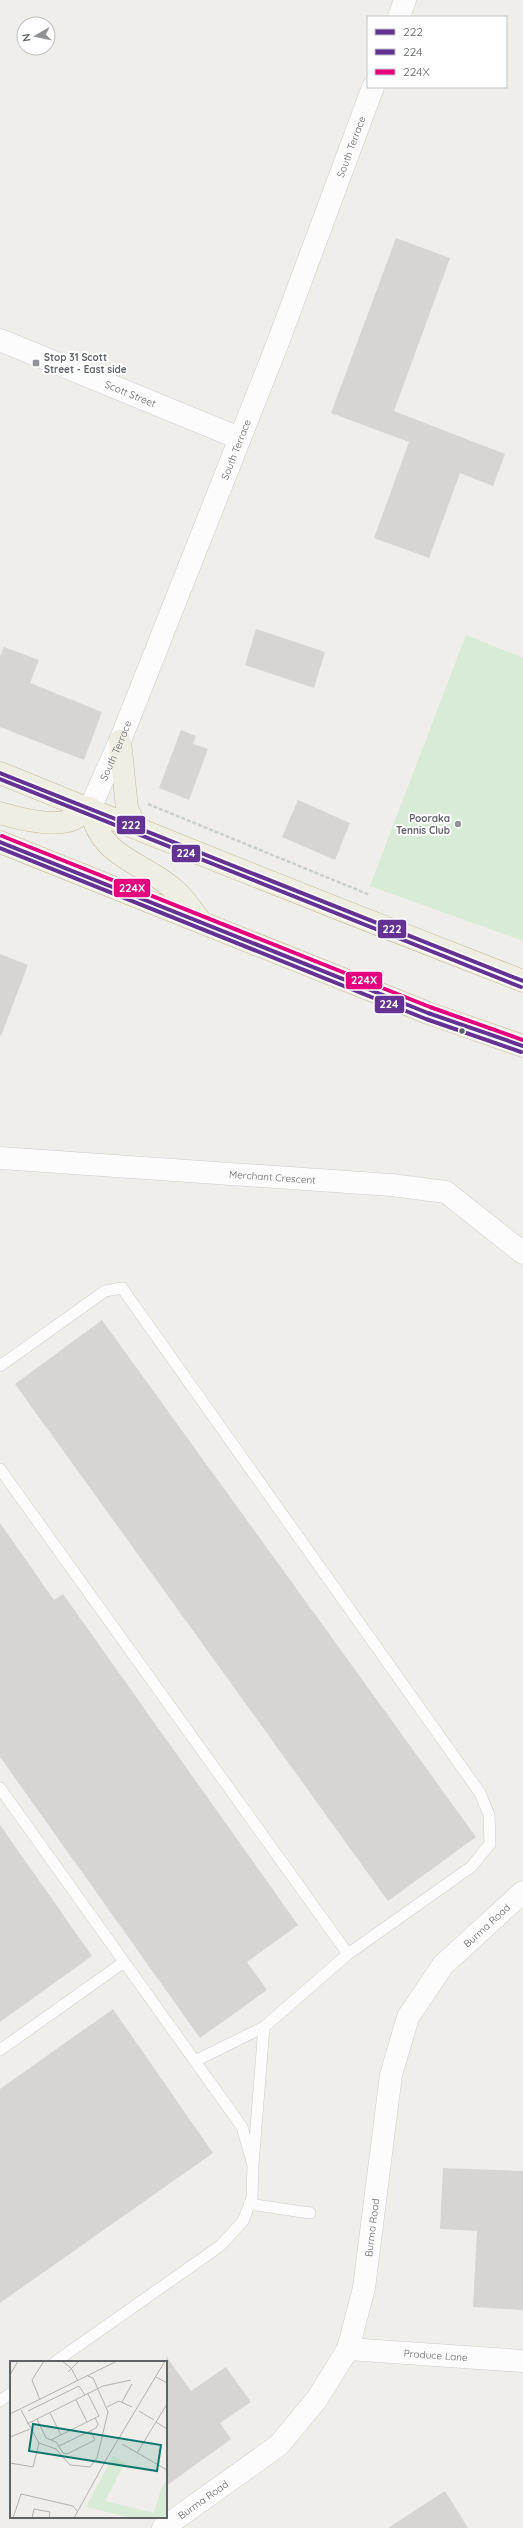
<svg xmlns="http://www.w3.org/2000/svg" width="523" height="2528" viewBox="0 0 523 2528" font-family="Quicksand,sans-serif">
<rect width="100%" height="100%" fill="#efeeea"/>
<path fill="#d8ebd6" d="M466,635L523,658V941L370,886Z"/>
<path fill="#d6d5d3" d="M396,238L450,258L394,411L505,454L493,486L460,473L429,558L374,538L409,442L331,413Z
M256,629L325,652L314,688L245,665Z
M4,647L39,660L30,683L102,712L84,760L0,727V656Z
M181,730L196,736L193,744L208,749L189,800L159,788Z
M298,800L350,823L335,860L282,837Z
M0,954L28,965L1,1036L0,1035Z
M102,1320L476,1837L388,1901L15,1384Z
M0,1523L54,1600L63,1594L298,1925L247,1962L267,1990L200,2038L0,1757Z
M0,1825L92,1956L0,2022Z
M113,2009L213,2153L0,2303V2089Z
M443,2168L523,2171V2310L473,2307L477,2231L440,2229Z
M166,2356L191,2391L226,2367L251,2402L220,2423L231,2439L166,2486Z
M445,2491L468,2528H388Z"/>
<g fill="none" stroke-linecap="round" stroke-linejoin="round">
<defs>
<path id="lane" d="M0,1366L105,1291L122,1288L480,1793L489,1815L490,1844L471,1867L348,1954L264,2027L253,2165
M0,1469L348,1954
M0,1788L242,2127L253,2165L252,2198L243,2221L220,2246L55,2362
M0,2050L124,1962
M195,2061L264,2027
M249,2204L310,2213
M0,2401L11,2393"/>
<g id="street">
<path id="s1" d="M0,340L239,438"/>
<path id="s2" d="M0,1158L391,1185L446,1192L523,1253"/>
<path id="s3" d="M348,2349L523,2361"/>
<path id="s4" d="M163,2528L279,2445L317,2399L348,2349L364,2288L391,2075L408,2017L443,1965L523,1892"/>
</g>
<g id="secondary">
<path d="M399,17L405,0"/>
<path id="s5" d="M90,808L120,741L277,345L373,87"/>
</g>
<path id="highway" d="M120,741L127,808L136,828
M0,773C174,844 348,913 523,981
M90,808C101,860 143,861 176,891C186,900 193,912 202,923
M0,813C20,819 54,828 74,819C80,816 85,811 90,808
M0,842L428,1013L523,1046"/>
</defs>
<use href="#lane" stroke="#cbcccc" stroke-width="12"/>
<use href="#street" stroke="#cbcccc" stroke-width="23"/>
<use href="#secondary" stroke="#cacacb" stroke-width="23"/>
<use href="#highway" stroke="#c8b996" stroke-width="23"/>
<path stroke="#cacfcc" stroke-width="2.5" stroke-dasharray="4 2" stroke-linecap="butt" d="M148,804L370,895"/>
<use href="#lane" stroke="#fdfcfc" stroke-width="11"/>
<use href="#street" stroke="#fdfcfc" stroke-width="22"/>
<use href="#secondary" stroke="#fdfcfc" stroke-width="22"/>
<use href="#highway" stroke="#f0ede3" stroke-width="22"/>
<defs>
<path id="bus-1" d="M0,773L523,981
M0,842L428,1013L523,1046"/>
<path id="bus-2" d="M0,779L521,987
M0,848L426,1019L521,1052"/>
<path id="bus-3" d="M2,836L430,1007L523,1040"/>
</defs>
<use href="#bus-1" stroke="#fff" stroke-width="7"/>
<use href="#bus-2" stroke="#fff" stroke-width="7"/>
<use href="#bus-3" stroke="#fff" stroke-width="7"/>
<use href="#bus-1" stroke="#633293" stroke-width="4"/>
<use href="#bus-2" stroke="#633293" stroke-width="4"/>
<use href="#bus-3" stroke="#e5007d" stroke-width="4"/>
</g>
<g fill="#919496" stroke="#fff" stroke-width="1.5">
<rect x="32" y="359" width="8" height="8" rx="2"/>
<circle cx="458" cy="824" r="4"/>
</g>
<circle fill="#5f6368" stroke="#fff" stroke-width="1.5" cx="462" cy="1031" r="3.5"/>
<g text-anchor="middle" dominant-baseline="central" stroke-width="4" stroke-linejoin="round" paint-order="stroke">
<g font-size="10" fill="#5f6368" stroke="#fff">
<text stroke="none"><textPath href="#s5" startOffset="711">South Terrace</textPath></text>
<text stroke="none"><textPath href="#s1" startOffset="141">Scott Street</textPath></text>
<text stroke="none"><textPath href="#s5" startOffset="387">South Terrace</textPath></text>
<text stroke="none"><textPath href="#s5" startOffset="63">South Terrace</textPath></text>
<text stroke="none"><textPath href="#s2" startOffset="273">Merchant Crescent</textPath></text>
<text stroke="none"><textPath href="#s4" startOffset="721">Burma Road</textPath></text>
<text stroke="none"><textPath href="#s4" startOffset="385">Burma Road</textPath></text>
<text stroke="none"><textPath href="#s3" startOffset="88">Produce Lane</textPath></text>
<text stroke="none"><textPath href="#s4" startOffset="49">Burma Road</textPath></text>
</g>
<g font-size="10" font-weight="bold" fill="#5f6368" stroke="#fff" text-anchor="start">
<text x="44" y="357">Stop 31 Scott<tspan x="44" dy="12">Street - East side</tspan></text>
<text x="450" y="818" text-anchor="end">Pooraka<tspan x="450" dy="12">Tennis Club</tspan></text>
</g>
</g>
<g transform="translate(10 2361)">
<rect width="157" height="157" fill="#efeeea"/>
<path d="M103,95L115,102L95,140L144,152L151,128L157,119V157H122L76,146Z" fill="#d8ebd6"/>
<path fill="none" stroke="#b1b2b2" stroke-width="1" d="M52,0L61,7L68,20M58,11L69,0M0,14L8,0M78,15L83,17L98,51L87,97L80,106M146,16L157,22M30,39L22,19L34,0M66,39L77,61M112,41L122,23M97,46L109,40L122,46M11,49L29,82L46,88L60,104L80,106M18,50L69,25L75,34M129,50L144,59M40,52L51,74M0,53L107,0M27,58L36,77L41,79L89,55L78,33M146,61L157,68M17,63L93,25L121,19M0,76L20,68M41,79L46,81L53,92L57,93L85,79L81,70M112,83L157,109M49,85L86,67L88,63L85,57M127,92L157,43M0,102L23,106L29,82M3,157L11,133L63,145L67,150M22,157L24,148L40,151L39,157M64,157L97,97L155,0"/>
<path fill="#0f766e" fill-opacity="0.15" stroke="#0f766e" stroke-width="2" d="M23,63L151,84L147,110L19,90Z"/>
<rect width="157" height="157" fill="none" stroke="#5f6368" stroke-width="2"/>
</g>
<g stroke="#fff" stroke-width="1.5">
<rect x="116" y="815" width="30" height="20" rx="4" fill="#633293"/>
<rect x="171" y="844" width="30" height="19" rx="4" fill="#633293"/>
<rect x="113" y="878" width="38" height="20" rx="4" fill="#e5007d"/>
<rect x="377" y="919" width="30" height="20" rx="4" fill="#633293"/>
<rect x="345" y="971" width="38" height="19" rx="4" fill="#e5007d"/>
<rect x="374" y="995" width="31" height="19" rx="4" fill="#633293"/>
</g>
<g font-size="11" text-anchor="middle" font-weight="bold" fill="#fff">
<text x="131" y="829">222</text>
<text x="186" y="857">224</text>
<text x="132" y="892">224X</text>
<text x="392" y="933">222</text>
<text x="364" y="984">224X</text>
<text x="389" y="1008">224</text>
</g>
<rect x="367" y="16" width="140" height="72" fill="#ffffff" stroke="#bfc1c3"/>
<rect x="375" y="29" width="20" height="6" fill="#633293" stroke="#bfc1c3"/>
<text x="403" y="36" font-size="12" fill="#5f6368">222</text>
<rect x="375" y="49" width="20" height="6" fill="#633293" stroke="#bfc1c3"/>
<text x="403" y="56" font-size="12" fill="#5f6368">224</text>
<rect x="375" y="69" width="20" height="6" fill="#e5007d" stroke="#bfc1c3"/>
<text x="403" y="76" font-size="12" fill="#5f6368">224X</text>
<g transform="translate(36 36) rotate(261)"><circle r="19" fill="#ffffff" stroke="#bfc1c3"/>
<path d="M0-3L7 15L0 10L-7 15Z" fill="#919496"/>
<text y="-6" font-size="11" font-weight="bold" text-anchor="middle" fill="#5f6368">N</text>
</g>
</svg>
